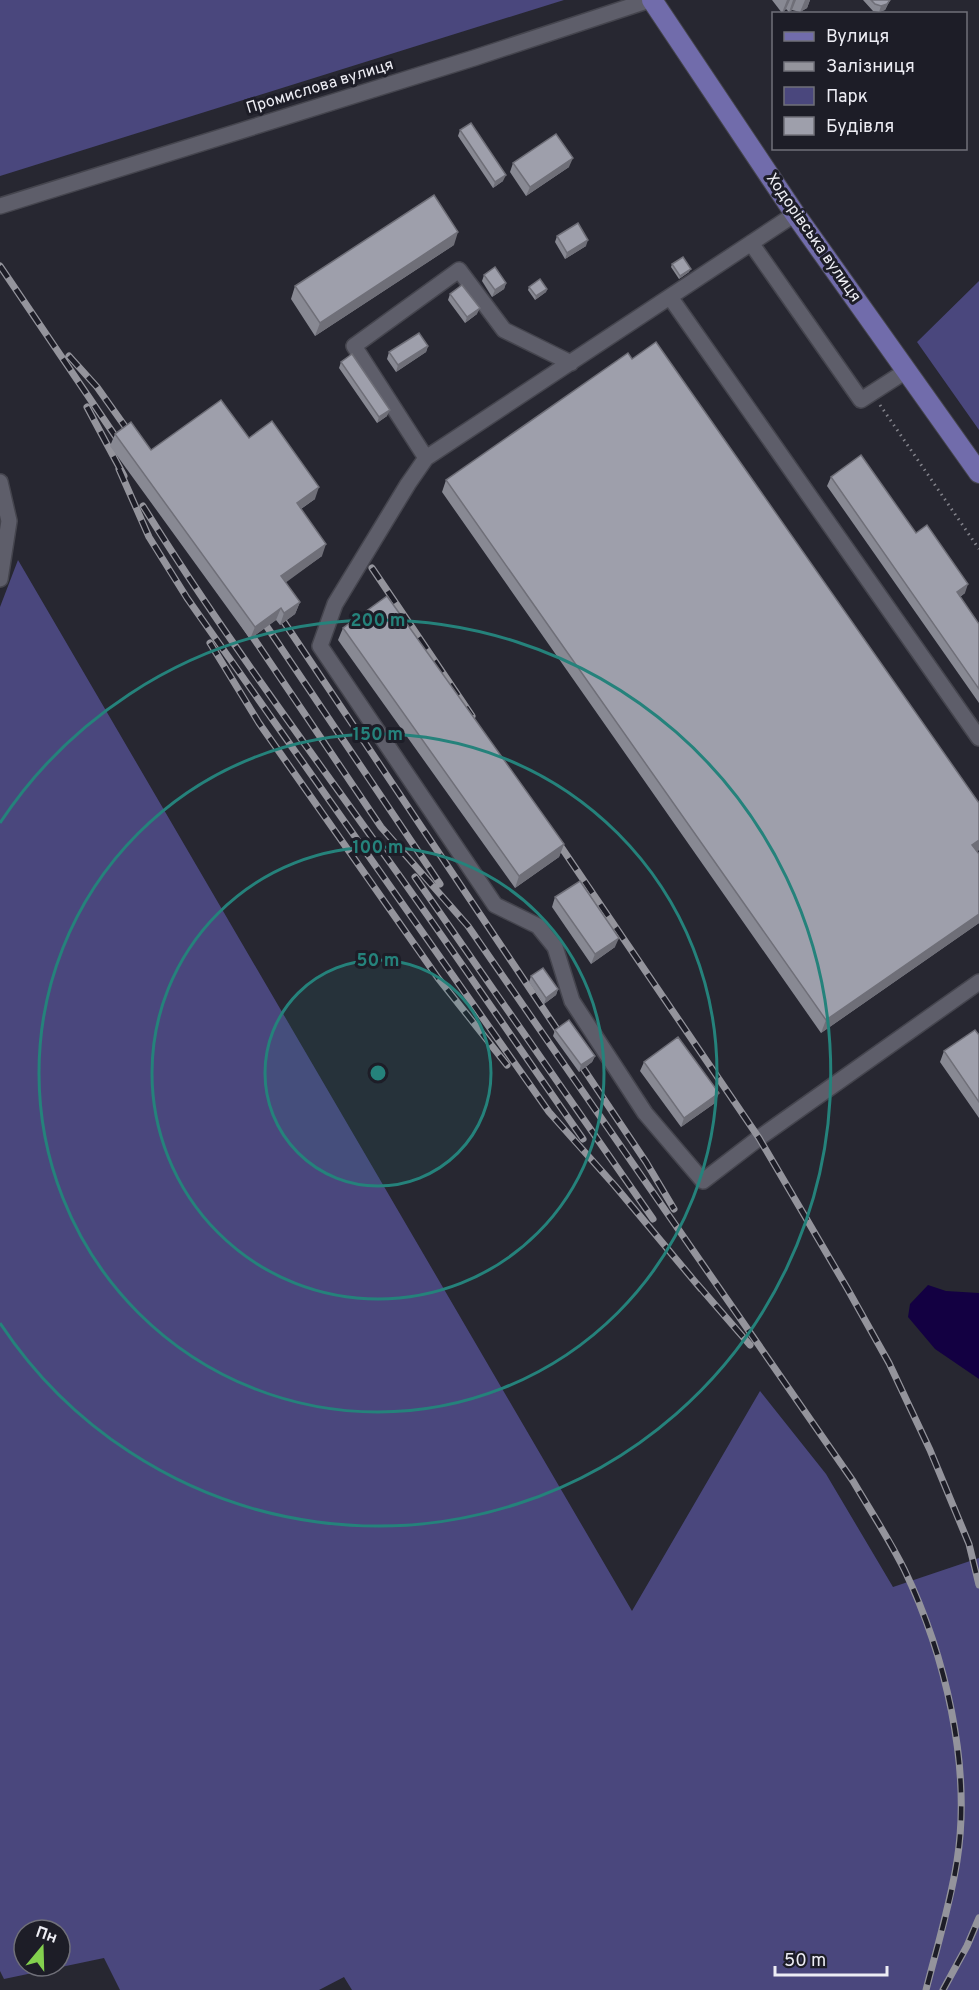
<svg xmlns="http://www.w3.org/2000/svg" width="979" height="1990" viewBox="0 0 979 1990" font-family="Overpass,sans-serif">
<rect width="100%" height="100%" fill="#272731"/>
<path fill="#4a477d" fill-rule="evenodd" d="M0,0H564L0,176Z
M979,281V430L917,342Z
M18,560L632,1611L760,1391L826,1474L893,1587L979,1558V1990H352L344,1977L319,1990H120L104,1958L4,1979L0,1971V607ZM24,1930H60V1966H24Z"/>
<path fill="#130042" d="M928,1285L946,1291L979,1293V1379L935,1349L908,1317L910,1304Z"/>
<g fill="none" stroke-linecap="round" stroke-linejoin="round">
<defs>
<path id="minor" d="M0,206L474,58L650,0
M795,214L426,458L408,484L335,604L320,646L495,905L538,926L555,947L572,1001L645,1113L703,1181L759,1138L979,982
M751,243L861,400L906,371
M670,297L979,738
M426,458L354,346L459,270L504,330L571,363
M0,482L9,521L0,579"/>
<path id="major" d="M652,0L795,214L979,473"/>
</defs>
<use href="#minor" stroke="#45454e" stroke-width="18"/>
<use href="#major" stroke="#45454e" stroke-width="22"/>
<path stroke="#83838b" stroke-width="3" stroke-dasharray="1.5 4.5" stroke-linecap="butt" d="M880,405L979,549"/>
<use href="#minor" stroke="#5e5e6a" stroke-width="15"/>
<use href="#major" stroke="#716cab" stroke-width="20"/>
<defs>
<path id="rail" d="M0,266L124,449
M69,356L97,387L134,439
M87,407L124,476
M119,469L149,537L187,598L549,1112L615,1186L701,1289
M143,506C218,627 303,741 386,857C453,950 517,1045 583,1139
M372,568L472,716
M257,612L440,884
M284,622L646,1162L674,1209
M244,624L381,827L468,926L853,1481C870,1510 889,1539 904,1569C945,1654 972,1766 957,1861C950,1905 937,1947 926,1990
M210,643L259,723L438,978L507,1065
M553,835L759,1138L847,1288L889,1363L930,1450L969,1544L979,1585
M415,877L653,1219
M697,1284L750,1345
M943,1990L967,1946L979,1918"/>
</defs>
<use href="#rail" stroke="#94949c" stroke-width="7"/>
<use href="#rail" stroke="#1d1d27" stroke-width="4.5" stroke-dasharray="14" stroke-linecap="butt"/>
</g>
<path fill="#888993" d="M772,0H810L807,8L800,12L792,10L789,12L786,9L782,13Z
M863,0H890L885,10L879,12L873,11Z
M460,130L503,181L493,188L458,136Z
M513,163L569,167L526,196L510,172Z
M557,236L586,246L565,259L555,242Z
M454,245L315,336L291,299L295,286Z
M672,264L689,272L679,279L671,267Z
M484,275L506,283L504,289L492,297L482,281Z
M529,287L547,289L546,292L535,300L528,290Z
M450,294L477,314L465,323L448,300Z
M428,346L426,352L396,372L387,359L389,352Z
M341,362L387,416L377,423L339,368Z
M115,434L151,450L249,438L315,499L301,509L322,556L285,582L300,602L295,614L280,625L276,620L250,639L110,446Z
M831,477L916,533L965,593L960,597L979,624V703L827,486Z
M446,480L979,803V850L977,851L979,854V923L821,1033L442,492Z
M343,628L564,844L559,857L515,888L338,640Z
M555,897L615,947L591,964L552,907Z
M531,976L558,989L556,995L544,1004L529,982Z
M555,1030L595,1056L592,1062L579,1072L553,1036Z
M979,1035V1118L940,1062L944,1051Z
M644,1062L715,1103L681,1127L640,1071Z"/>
<path fill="#6f6f78" d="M787,0H790L786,9L782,13Z
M793,0H796L792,10L789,12Z
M805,0H810L807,8L800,12Z
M890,0L885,10L879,12L881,6Z
M573,158L569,167L526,196L530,187Z
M506,175L503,181L493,188L495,182Z
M458,232L454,245L315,336L320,323Z
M588,240L586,246L565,259L567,253Z
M691,269L689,272L679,279L680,276Z
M506,283L504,289L492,297L495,290Z
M547,289L546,292L535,300L536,296Z
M480,308L477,314L465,323L467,317Z
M428,346L426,352L396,372L398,365Z
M390,410L387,416L377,423L379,417Z
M319,487L315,499L292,515L297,503Z
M326,544L322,556L277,589L281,576Z
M968,584L965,593L953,601L957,592Z
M300,602L295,614L280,625L284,613Z
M281,608L276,620L250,639L255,627Z
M979,840V850L968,857L972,845Z
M564,844L559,857L515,888L519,876Z
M979,914V923L821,1033L826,1020Z
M619,938L615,947L591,964L595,954Z
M558,989L556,995L544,1004L546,998Z
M595,1056L592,1062L579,1072L581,1065Z
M719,1093L715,1103L681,1127L684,1118Z"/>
<path fill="#9e9fab" stroke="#6f6f78" stroke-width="1.5" d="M871,0H890L887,4L881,6L875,4Z
M471,123L506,175L495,182L460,130Z
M556,134L573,158L530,187L513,163Z
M434,195L458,232L320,323L295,286Z
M578,223L588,240L567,253L557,236Z
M683,257L691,269L680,276L672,264Z
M495,267L506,283L495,290L484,275Z
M540,279L547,289L536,296L529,287Z
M462,285L480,308L467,317L450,294Z
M419,333L428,346L398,365L389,352Z
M656,342L979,803V840L972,845L979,854V914L826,1020L446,480L628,353L632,359Z
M352,354L390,410L379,417L341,362Z
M221,400L249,438L272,421L319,487L297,503L326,544L281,576L300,602L284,613L281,608L255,627L115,434L131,422L151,450Z
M861,455L916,533L927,525L968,584L957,592L979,624V689L831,477Z
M387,596L564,844L519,876L343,628Z
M580,881L619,938L595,954L555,897Z
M543,968L558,989L546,998L531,976Z
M569,1020L595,1056L581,1065L555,1030Z
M975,1030L979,1035V1102L944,1051Z
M678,1037L719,1093L684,1118L644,1062Z"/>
<circle cx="378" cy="1073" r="113" fill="#25827b" fill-opacity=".12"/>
<g fill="none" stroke="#25827b" stroke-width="3">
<circle cx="378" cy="1073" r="113"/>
<circle cx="378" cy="1073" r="226"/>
<circle cx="378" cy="1073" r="339"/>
<path d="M0 823A453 453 0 1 1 0 1323"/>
</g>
<g text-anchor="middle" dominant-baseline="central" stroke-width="6" stroke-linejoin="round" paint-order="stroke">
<g font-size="16" fill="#ededf4" stroke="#1d1d27">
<text transform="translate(320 87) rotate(-17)">Промислова вулиця</text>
<text transform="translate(813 238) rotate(55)">Ходорівська вулиця</text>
</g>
</g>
<circle cx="378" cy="1073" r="9" fill="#25827b" stroke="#1d1d27" stroke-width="3"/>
<g font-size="18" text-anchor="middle" font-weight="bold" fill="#25827b" stroke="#1d1d27" stroke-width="6" stroke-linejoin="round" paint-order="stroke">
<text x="378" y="626">200 m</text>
<text x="378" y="740">150 m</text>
<text x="378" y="853">100 m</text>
<text x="378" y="966">50 m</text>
</g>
<rect x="772" y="12" width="195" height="138" fill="#1d1d27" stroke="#707079" stroke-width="1.5"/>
<rect x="784" y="32" width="30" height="9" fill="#716cab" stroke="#707079" stroke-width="1.5"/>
<text x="826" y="42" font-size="18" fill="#ededf4">Вулиця</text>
<rect x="784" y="62" width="30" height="9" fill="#94949c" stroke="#707079" stroke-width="1.5"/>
<text x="826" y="72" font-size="18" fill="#ededf4">Залізниця</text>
<rect x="784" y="87" width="30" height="18" fill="#4a477d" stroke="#707079" stroke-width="1.5"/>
<text x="826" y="102" font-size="18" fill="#ededf4">Парк</text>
<rect x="784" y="117" width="30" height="18" fill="#9e9fab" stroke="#707079" stroke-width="1.5"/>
<text x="826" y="132" font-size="18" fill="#ededf4">Будівля</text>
<g transform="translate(42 1948) rotate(19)"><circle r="28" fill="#1d1d27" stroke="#707079" stroke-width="1.5"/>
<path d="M0-4.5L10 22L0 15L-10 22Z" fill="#83d04e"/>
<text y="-9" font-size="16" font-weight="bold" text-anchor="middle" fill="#ededf4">Пн</text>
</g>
<path d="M775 1966v9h112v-9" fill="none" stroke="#ededf4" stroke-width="3"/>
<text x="784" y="1966" font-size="18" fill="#ededf4" stroke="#1d1d27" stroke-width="4.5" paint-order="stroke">50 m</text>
</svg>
